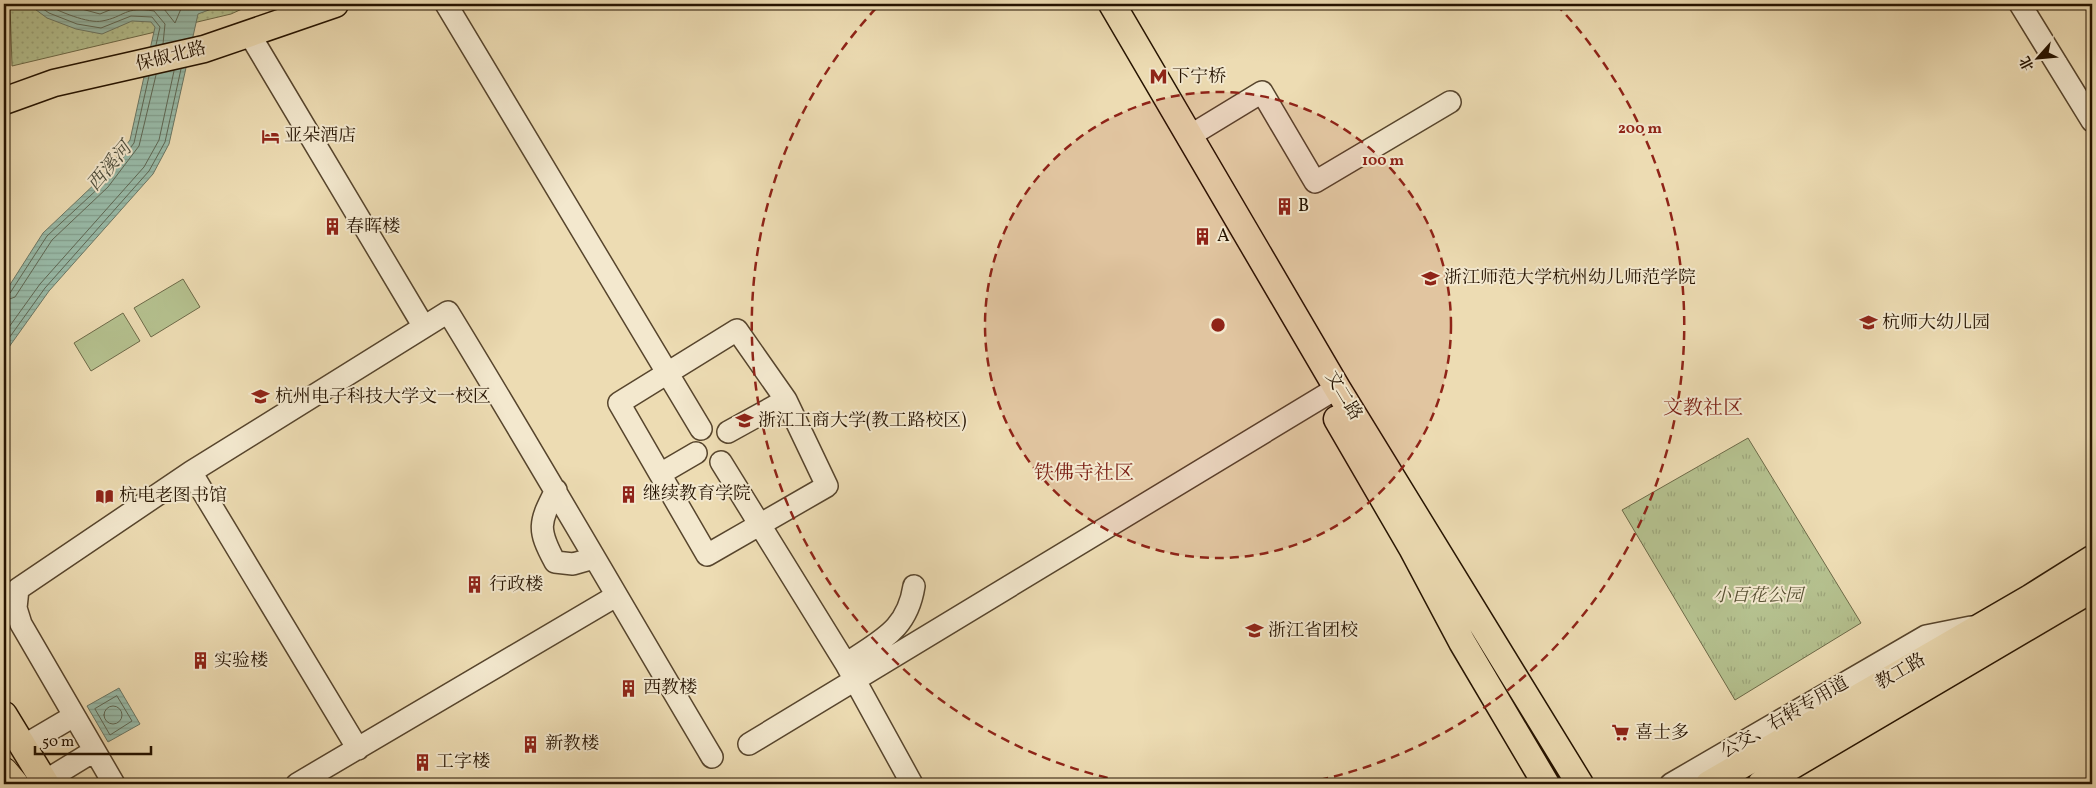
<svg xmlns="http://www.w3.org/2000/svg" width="2096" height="788" viewBox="0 0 2096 788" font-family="Vollkorn,'Noto Serif SC',serif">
<defs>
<pattern id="grass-dots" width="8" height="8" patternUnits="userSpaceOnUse" patternTransform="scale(1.25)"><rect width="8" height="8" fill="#b5c18f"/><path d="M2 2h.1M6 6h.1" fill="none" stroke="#9ca57a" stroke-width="1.8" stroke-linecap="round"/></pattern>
<pattern id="park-tufts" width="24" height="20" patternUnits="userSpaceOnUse" patternTransform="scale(1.25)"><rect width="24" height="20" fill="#b5c18f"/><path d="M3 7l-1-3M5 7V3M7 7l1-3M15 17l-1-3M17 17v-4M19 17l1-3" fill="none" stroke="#9ca57a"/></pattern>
<pattern id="water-rules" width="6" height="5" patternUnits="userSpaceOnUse" patternTransform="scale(1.25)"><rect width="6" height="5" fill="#99bcaa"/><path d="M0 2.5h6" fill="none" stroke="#84a190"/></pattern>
</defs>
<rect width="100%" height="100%" fill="#eddcb3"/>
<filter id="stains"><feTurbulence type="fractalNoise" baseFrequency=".004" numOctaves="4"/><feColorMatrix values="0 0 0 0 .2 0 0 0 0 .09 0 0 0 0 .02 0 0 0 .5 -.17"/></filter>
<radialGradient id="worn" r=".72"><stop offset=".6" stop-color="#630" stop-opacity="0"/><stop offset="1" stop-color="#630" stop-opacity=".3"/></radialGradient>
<path fill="url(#grass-dots)" stroke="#6d6a48" d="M10,4H253L231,14L12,66Z"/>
<path fill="url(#park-tufts)" stroke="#6d6a48" d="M1748,438L1861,623L1735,700L1622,510Z"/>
<path fill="#b5c18f" stroke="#6d6a48" d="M183,279L200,307L151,337L134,308Z
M123,313L140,341L91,371L74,343Z"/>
<path fill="url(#water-rules)" stroke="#6b7866" d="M28,4H225L198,14L169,144L153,174L49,291L4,354V294L43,233L100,179L130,140L155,27L151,22L132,21L102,34L76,29L47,18Z
M119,688L140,724L108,742L87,706Z"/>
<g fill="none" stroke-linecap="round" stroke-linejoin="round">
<path stroke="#5f6855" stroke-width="1" d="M36,4L49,13L77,24L101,28L131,16L152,17L160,27L156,45
M46,4C57,11 89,24 102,21C125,17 124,6 154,11L165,24L163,44
M63,4L100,14L124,4
M156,4L164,9L175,23L183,4
M4,295L10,293L47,236L104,183L134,143L149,76
M4,301L15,297L52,240L108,187L139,146L156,75
M4,334L40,284L144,167L159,140L174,71
M4,345L45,288L149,171L165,142L181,69
M117,696L132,721L110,735L95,709Z
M104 715a9 9 0 1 1 18 0a9 9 0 1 1-18 0Z"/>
<defs>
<path id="minor" d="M446,4L701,429
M2020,4L2092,121
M250,35L424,327
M1188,137L1262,92L1315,182L1450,102
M696,453L660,474L707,555L827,486L786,400
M721,462L846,664L912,784
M191,472L358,749
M660,474L619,403L737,330L786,400L728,432
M556,490C539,523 537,529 555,562L573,564L594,558
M846,664C880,640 907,631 914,586
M749,744L1337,388
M23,746L74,716
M45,781L94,751
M114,784L21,624L16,608L18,589L191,472L448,312C538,459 624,609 712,757
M297,784L616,596
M1671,784L1926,636L1971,627"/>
<path id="major" d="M1112,4L1337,388L1580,784
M4,101L54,83L204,49L335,4
M1337,419L1412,548L1462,642L1546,784
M4,715L46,784
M1709,784L2030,598L2092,559
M1761,784L2092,589"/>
<path id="highway" d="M4,772L14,784"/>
</defs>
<use href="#minor" stroke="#57452d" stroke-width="24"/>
<use href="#major" stroke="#251300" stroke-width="29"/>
<use href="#highway" stroke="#251300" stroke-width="30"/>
<path stroke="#251300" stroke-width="2.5" stroke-dasharray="4 2.5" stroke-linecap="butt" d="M4,684L10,695"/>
<use href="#minor" stroke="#f3e8ce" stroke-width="21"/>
<use href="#major" stroke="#eddcb3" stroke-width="26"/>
<use href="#highway" stroke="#eddcb3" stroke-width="28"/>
</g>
<circle cx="1218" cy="325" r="233" fill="#8f2418" fill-opacity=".12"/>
<g fill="none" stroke="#8f2418" stroke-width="2.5" stroke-dasharray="9 6">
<circle cx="1218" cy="325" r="233"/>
<path d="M1137 784A466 466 0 0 1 880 4M1556 4A466 466 0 0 1 1299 784"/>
</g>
<defs>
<symbol id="metro-bare" viewBox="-9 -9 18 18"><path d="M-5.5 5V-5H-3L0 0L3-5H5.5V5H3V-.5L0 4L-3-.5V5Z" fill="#8f2418" stroke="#f3e8ce" stroke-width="2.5" paint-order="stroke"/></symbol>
<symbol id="hotel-bare" viewBox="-9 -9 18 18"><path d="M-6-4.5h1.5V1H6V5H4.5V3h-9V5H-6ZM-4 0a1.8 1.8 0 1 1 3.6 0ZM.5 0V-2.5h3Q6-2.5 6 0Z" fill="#8f2418" stroke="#f3e8ce" stroke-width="2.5" paint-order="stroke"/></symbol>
<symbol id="building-bare" viewBox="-9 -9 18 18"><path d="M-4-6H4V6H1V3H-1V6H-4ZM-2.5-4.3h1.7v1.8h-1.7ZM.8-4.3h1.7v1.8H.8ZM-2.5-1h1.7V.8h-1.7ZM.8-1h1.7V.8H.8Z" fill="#8f2418" stroke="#f3e8ce" stroke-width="2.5" paint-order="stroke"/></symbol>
<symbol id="university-bare" viewBox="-9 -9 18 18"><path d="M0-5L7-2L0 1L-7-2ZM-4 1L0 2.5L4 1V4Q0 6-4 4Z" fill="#8f2418" stroke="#f3e8ce" stroke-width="2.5" paint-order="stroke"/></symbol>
<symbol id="school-bare" viewBox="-9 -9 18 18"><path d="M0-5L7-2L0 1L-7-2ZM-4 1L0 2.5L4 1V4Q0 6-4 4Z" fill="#8f2418" stroke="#f3e8ce" stroke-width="2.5" paint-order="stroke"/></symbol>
<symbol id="library-bare" viewBox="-9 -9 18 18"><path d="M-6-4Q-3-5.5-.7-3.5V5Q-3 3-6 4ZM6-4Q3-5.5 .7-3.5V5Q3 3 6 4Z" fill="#8f2418" stroke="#f3e8ce" stroke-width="2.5" paint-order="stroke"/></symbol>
<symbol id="supermarket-bare" viewBox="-9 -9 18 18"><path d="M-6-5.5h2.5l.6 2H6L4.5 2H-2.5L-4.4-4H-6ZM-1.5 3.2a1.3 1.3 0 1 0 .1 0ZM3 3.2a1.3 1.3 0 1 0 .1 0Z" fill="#8f2418" stroke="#f3e8ce" stroke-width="2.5" paint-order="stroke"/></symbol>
</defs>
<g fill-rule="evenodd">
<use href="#metro-bare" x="1146" y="64" width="25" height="25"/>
<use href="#hotel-bare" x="258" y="124" width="25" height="25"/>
<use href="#building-bare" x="1272" y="194" width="25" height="25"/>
<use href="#building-bare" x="320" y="214" width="25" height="25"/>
<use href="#building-bare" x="1190" y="224" width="25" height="25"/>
<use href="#university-bare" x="1418" y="266" width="25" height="25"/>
<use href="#school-bare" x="1856" y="310" width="25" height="25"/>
<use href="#university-bare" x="248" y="384" width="25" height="25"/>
<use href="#university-bare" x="732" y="408" width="25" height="25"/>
<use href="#building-bare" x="616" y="482" width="25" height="25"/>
<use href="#library-bare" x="92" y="484" width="25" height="25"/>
<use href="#building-bare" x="462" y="572" width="25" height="25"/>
<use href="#school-bare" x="1242" y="618" width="25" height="25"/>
<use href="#building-bare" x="188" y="648" width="25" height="25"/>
<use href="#building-bare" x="616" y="676" width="25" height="25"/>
<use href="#supermarket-bare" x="1608" y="720" width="25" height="25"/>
<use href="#building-bare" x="518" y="732" width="25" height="25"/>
<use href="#building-bare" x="410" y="750" width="25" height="25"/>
</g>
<g text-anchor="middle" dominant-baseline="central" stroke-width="4" stroke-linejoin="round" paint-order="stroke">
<g font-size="18" fill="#251300" stroke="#f3e8ce">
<text transform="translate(171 57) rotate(-14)">保俶北路</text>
<text transform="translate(1343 396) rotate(59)">文二路</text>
<text transform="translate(1901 672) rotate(-30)">教工路</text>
<text transform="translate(1785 718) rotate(-30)">公交、右转专用道</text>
</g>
<g font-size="18" fill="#251300" stroke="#f3e8ce" text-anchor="start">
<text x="1172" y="77">下宁桥</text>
<text x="284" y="136">亚朵酒店</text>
<text x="1298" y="206">B</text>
<text x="346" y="227">春晖楼</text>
<text x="1217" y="236">A</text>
<text x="1444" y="278">浙江师范大学杭州幼儿师范学院</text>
<text x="1882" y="323">杭师大幼儿园</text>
<text x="275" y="397">杭州电子科技大学文一校区</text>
<text x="758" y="421">浙江工商大学(教工路校区)</text>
<text x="643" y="494">继续教育学院</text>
<text x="119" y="496">杭电老图书馆</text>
<text x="489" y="585">行政楼</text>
<text x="1268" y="631">浙江省团校</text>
<text x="214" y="661">实验楼</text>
<text x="643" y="688">西教楼</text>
<text x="1635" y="733">喜士多</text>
<text x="545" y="744">新教楼</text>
<text x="436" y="762">工字楼</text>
</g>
<g font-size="18" font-style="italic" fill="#575032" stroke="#f3e8ce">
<text x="1758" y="596">小百花公园</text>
</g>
<g font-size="19" font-style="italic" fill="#4e4e3c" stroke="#f3e8ce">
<text transform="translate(110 167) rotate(-50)">西溪河</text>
</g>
<g font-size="20" fill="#7a1f14" stroke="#f3e8ce">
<text x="1703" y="409">文教社区</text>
<text x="1084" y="474">铁佛寺社区</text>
</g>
</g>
<circle cx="1218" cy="325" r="8" fill="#8f2418" stroke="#f3e8ce" stroke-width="2.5"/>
<g font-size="15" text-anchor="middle" font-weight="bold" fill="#8f2418" stroke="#f3e8ce" stroke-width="4" stroke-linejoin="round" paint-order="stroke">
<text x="1640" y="133">200 m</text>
<text x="1383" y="165">100 m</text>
</g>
<rect width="2096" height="788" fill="none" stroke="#eddcb3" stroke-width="20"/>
<rect x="5" y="5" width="2086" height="778" fill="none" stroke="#251300" stroke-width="2.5"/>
<rect x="10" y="10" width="2076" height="768" fill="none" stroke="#251300"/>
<g transform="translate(2038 58) rotate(243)" stroke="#f3e8ce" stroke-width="4" paint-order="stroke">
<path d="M0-4L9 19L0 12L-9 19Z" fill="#251300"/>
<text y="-8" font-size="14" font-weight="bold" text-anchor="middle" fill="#251300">北</text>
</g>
<path d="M35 746v8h116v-8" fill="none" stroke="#251300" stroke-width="2.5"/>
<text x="42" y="746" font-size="15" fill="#251300" stroke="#f3e8ce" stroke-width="4" paint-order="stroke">50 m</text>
<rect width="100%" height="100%" filter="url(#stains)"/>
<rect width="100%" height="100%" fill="url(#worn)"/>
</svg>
